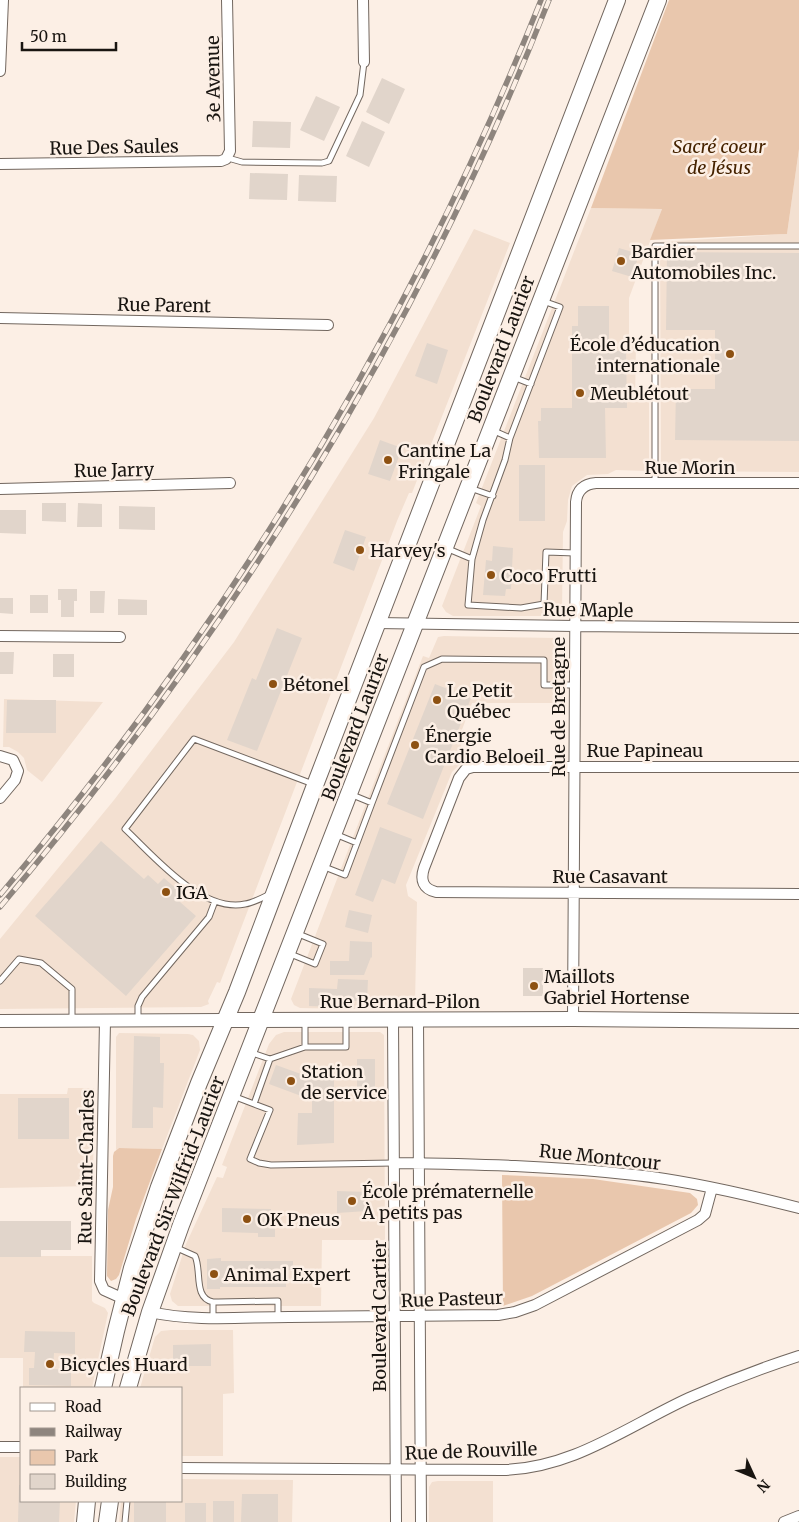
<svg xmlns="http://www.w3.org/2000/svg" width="799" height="1522" viewBox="0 0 799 1522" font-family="Merriweather,serif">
<rect width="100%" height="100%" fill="#fcefe5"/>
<path fill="#f3e0d1" d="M799,149V472L663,471L661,465L660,242L787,234Z
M591,208L662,209L629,298V341L636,342L635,402H649V468L647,471L616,470L608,474L587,475L572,486L568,500L567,521L563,532L562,611L560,614L554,616H453L446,612L442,606L481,506L476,503Z
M474,229L510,243L412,493H409L397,521L220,983L217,982L208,1001L209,1004L201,1007L0,1009V939L114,800L234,642L374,418Z
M444,636L557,638L562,643V694L559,698V703H472L460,735L463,761L452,772L406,885L408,896L417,902L415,1005H370L354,1009L300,1008L294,1005L291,999L375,780L423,656L429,658L438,637Z
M4,699L103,702L42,782L27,770L24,758L18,752L9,747H3Z
M284,1032H380L384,1035L385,1240H322L321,1306H178L172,1301L170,1294L186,1244L217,1177L223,1178L227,1167L222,1165L269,1044L276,1035Z
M119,1033L188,1034L193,1035L199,1041L200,1050L162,1149L119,1148L116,1150V1037Z
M68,1088H94L93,1186L0,1188V1094H67Z
M42,1256H92V1301L94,1303L105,1308L108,1313L92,1388H23V1358H0V1257Z
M171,1330H233L234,1393L223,1394V1456H181V1388H140L155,1337L161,1331Z
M0,1457H21V1501H76L74,1522H0Z
M181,1479L293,1480L292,1522H119L121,1501H181Z
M438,1481H493V1522H429V1487L432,1482Z"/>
<path fill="#e9c7ad" d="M669,0H799V149L787,234L650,240L662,209L591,208Z
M119,1148L162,1149L136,1219L119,1275L116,1279L111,1281L107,1276L108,1210L113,1187V1156L114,1152Z
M502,1175L593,1179L690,1193L697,1199L698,1205L691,1213L532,1296L503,1306Z"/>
<path fill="#e1d5cb" d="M382,78L405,89L389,124L366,112Z
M316,96L340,107L324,141L300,130Z
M253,121L291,122L290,148L252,147Z
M362,121L385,132L369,167L346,156Z
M250,173L288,174L287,200L249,199Z
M299,175L337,176L336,202L298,201Z
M619,248L639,254L632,277L612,271Z
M667,252L799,253V441L675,440L676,389H715V330H666Z
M578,306H609V351H626L627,408H605L606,458H539L538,421H541V408H572V326H578Z
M427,343L448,350L437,384L415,376Z
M380,440L402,448L390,481L368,474Z
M519,465H545V521H519Z
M42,503H66V522L42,521Z
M78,503L102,504V527H77Z
M119,506L155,507V530L119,529Z
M0,510H26V534L0,533Z
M345,530L366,537L354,571L333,563Z
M493,546L513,548L511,589H506L505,596L483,595L486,560L492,561Z
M58,589H77V601H74V617H61V600H58Z
M90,591H105L104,613H90Z
M30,595H48V613H30Z
M0,598H13V614L0,613Z
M118,599L147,600V615H118Z
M277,628L302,638L257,751L227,740L252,678L256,680Z
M0,652H14L13,674H0Z
M53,654H74V677H53Z
M435,684L471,698L423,819L387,804Z
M7,700H56V733H6Z
M380,827L412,839L395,884L382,879L373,902L355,895Z
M101,841L144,879L148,875L158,884L164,878L185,896L180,902L196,916L126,996L35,916Z
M349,910L372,915L368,933L345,927Z
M350,941L372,942V958L371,957L364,975H330V961H349Z
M523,968H543V996H523Z
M338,979L368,980L367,1001H338V1007L309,1006V988L337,989Z
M134,1036L160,1037V1063H164L163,1108L153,1107V1128H132Z
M357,1059H375V1093H357Z
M276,1065L312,1078V1068H334V1143L297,1145L298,1113H312V1100L269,1084Z
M18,1098H69V1139H18Z
M337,1191L368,1192L367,1211L337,1213Z
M222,1208L271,1209V1214L275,1215V1237H258V1233L222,1232Z
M0,1221H71V1250H41V1257H0Z
M221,1258V1261H293V1270H286V1287H220V1289H207V1259Z
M25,1331L75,1332V1354L54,1353L53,1369L71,1370V1386L29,1385V1368H34L35,1352H24Z
M211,1344V1366H173V1345Z
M19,1485H21V1501H60L59,1522H18Z
M242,1494H278V1522H241Z
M134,1501H166V1522H134Z
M213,1501H234V1522H213Z
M185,1503H206V1522H185Z"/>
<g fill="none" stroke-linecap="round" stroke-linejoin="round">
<defs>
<path id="service" d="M228,158L242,162L322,163L329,161L360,95L364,62
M513,377L531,384
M492,430L510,438
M655,483V246H799
M470,488L493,496
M446,548L472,559L468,605L521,608L544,604L546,552L575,553
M472,559L483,520L505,460L510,438L560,307L543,301
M350,794L372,803L424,667L442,659L544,660V685H575
M335,834L357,843
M322,866L345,875L372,803
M270,894C262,898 253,903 245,904C201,913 154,856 125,829L194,739L313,784
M288,953L315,964L323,944L296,933
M0,981L19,959L41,963L72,989V1020
M138,1019V1006L142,997L209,917L215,901
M305,1020V1047L270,1059L254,1104L270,1110L250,1159L259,1163L271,1165L394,1163
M305,1047H346V1021
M252,1053L270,1059
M233,1096L254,1104
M177,1248L195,1256C202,1271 193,1298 213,1302
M213,1317V1302H218L278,1301V1317
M125,1522L127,1501"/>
<path id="minor" d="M363,0L364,62
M0,71L3,0
M0,164L221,161L226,159L230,151L227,0
M0,318L328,325
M0,489L230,483
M377,623L574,626L799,628
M0,636L120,637
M0,756L13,760L18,771L15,780L0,798
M799,767H473L466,769L459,778L424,868C420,880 423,889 436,892L799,894
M393,1019L396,1522
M418,1019L421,1522
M573,1019L576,502C577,490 584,484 596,483H799
M105,1021L100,1281L104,1290L124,1299
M395,1163C475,1164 555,1166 635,1175C690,1181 745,1194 799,1208
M150,1312C195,1322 243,1317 289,1317C359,1316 429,1316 498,1315L515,1312L535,1305L698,1220L705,1214L712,1188
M0,1447H21
M181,1468L502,1470C572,1469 628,1426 689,1398C725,1382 762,1368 799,1356
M784,1522L799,1516"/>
<path id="tertiary" d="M0,1021L226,1020"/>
<path id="secondary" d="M226,1020L573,1019L799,1021"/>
<path id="primary" d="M103,1388L116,1331L132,1268L159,1187L199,1083L237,992L317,780L617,0
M128,1388L150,1312L181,1225L658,0
M85,1522L87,1501
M107,1522L110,1501"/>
</defs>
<use href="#service" stroke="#72675f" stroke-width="7"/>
<use href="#minor" stroke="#72675f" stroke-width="12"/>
<use href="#tertiary" stroke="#72675f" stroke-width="14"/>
<use href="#secondary" stroke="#72675f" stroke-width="16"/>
<use href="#primary" stroke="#72675f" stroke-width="18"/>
<use href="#service" stroke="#fff" stroke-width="5"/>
<use href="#minor" stroke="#fff" stroke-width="10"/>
<use href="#tertiary" stroke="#fff" stroke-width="12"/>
<use href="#secondary" stroke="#fff" stroke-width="14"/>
<use href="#primary" stroke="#fff" stroke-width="16"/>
<defs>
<path id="rail" d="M0,895C227,626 411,326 541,0
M0,907C230,636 419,331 549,0"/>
</defs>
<use href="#rail" stroke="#8e857e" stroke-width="5.5"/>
<use href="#rail" stroke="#fcefe5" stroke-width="4" stroke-dasharray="11" stroke-linecap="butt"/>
</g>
<g fill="#8d5112" stroke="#fcefe5" stroke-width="2">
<circle cx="621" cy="261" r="5"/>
<circle cx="730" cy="354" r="5"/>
<circle cx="580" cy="393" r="5"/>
<circle cx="388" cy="460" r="5"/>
<circle cx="360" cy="550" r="5"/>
<circle cx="491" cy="575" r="5"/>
<circle cx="273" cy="684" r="5"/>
<circle cx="437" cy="700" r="5"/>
<circle cx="415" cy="745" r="5"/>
<circle cx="166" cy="892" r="5"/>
<circle cx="534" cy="986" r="5"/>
<circle cx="291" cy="1081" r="5"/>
<circle cx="352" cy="1201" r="5"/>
<circle cx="247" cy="1219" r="5"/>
<circle cx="214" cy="1274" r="5"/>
<circle cx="50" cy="1364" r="5"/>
</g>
<g text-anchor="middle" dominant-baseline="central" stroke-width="5" stroke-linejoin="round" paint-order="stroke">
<g font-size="18" fill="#191511" stroke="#fcefe5">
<text transform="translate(213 79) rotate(-91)">3e Avenue</text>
<text transform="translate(114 147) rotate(-1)">Rue Des Saules</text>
<text transform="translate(164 305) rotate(1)">Rue Parent</text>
<text transform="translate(501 349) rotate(-69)">Boulevard Laurier</text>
<text x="690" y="467">Rue Morin</text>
<text transform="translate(114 470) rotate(-1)">Rue Jarry</text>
<text transform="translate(588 610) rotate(1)">Rue Maple</text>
<text transform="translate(558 707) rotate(-90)">Rue de Bretagne</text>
<text transform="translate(355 727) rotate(-69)">Boulevard Laurier</text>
<text x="645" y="750">Rue Papineau</text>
<text x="610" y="876">Rue Casavant</text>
<text x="400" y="1001">Rue Bernard-Pilon</text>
<text transform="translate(600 1157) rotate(6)">Rue Montcour</text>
<text transform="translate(86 1167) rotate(-89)">Rue Saint-Charles</text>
<text transform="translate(173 1196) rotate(-69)">Boulevard Sir-Wilfrid-Laurier</text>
<text transform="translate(452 1299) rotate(-2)">Rue Pasteur</text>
<text transform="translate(379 1316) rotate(-90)">Boulevard Cartier</text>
<text transform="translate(471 1451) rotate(-2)">Rue de Rouville</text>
</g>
<g font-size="18" font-style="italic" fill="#462300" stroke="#fcefe5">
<text x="719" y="146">Sacré coeur<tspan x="719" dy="21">de Jésus</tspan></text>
</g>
<g font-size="18" fill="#191511" stroke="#fcefe5" text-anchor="start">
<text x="631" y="251">Bardier<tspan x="631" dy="21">Automobiles Inc.</tspan></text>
<text x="720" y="344" text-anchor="end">École d’éducation<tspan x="720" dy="21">internationale</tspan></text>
<text x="590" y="393">Meublétout</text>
<text x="398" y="450">Cantine La<tspan x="398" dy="21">Fringale</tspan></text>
<text x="370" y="550">Harvey's</text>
<text x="501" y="575">Coco Frutti</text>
<text x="283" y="684">Bétonel</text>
<text x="447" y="690">Le Petit<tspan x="447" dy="21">Québec</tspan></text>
<text x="425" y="735">Énergie<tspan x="425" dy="21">Cardio Beloeil</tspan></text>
<text x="176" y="892">IGA</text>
<text x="544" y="976">Maillots<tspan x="544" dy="21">Gabriel Hortense</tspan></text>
<text x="301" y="1071">Station<tspan x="301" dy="21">de service</tspan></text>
<text x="362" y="1191">École prématernelle<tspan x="362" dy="21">À petits pas</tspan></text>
<text x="257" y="1219">OK Pneus</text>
<text x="224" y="1274">Animal Expert</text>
<text x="60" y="1364">Bicycles Huard</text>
</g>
</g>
<rect x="20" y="1387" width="162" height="115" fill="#fcefe5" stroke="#a19890"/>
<rect x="30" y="1403" width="25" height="8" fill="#ffffff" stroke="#a19890"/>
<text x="65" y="1412" font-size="15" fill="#191511">Road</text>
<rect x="30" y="1428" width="25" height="8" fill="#8e857e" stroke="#a19890"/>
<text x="65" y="1437" font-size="15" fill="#191511">Railway</text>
<rect x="30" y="1450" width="25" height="15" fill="#e9c7ad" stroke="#a19890"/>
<text x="65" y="1462" font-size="15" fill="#191511">Park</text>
<rect x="30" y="1474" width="25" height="15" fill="#e1d5cb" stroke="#a19890"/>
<text x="65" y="1487" font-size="15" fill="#191511">Building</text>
<g transform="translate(754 1477) rotate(134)" stroke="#fcefe5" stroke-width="4" paint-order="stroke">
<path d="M0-4L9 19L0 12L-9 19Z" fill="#191511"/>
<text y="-8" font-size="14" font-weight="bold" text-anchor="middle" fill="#191511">N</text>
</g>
<path d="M22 42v8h94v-8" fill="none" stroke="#191511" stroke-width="2.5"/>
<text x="30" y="42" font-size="15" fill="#191511" stroke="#fcefe5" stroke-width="4" paint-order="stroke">50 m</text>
</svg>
